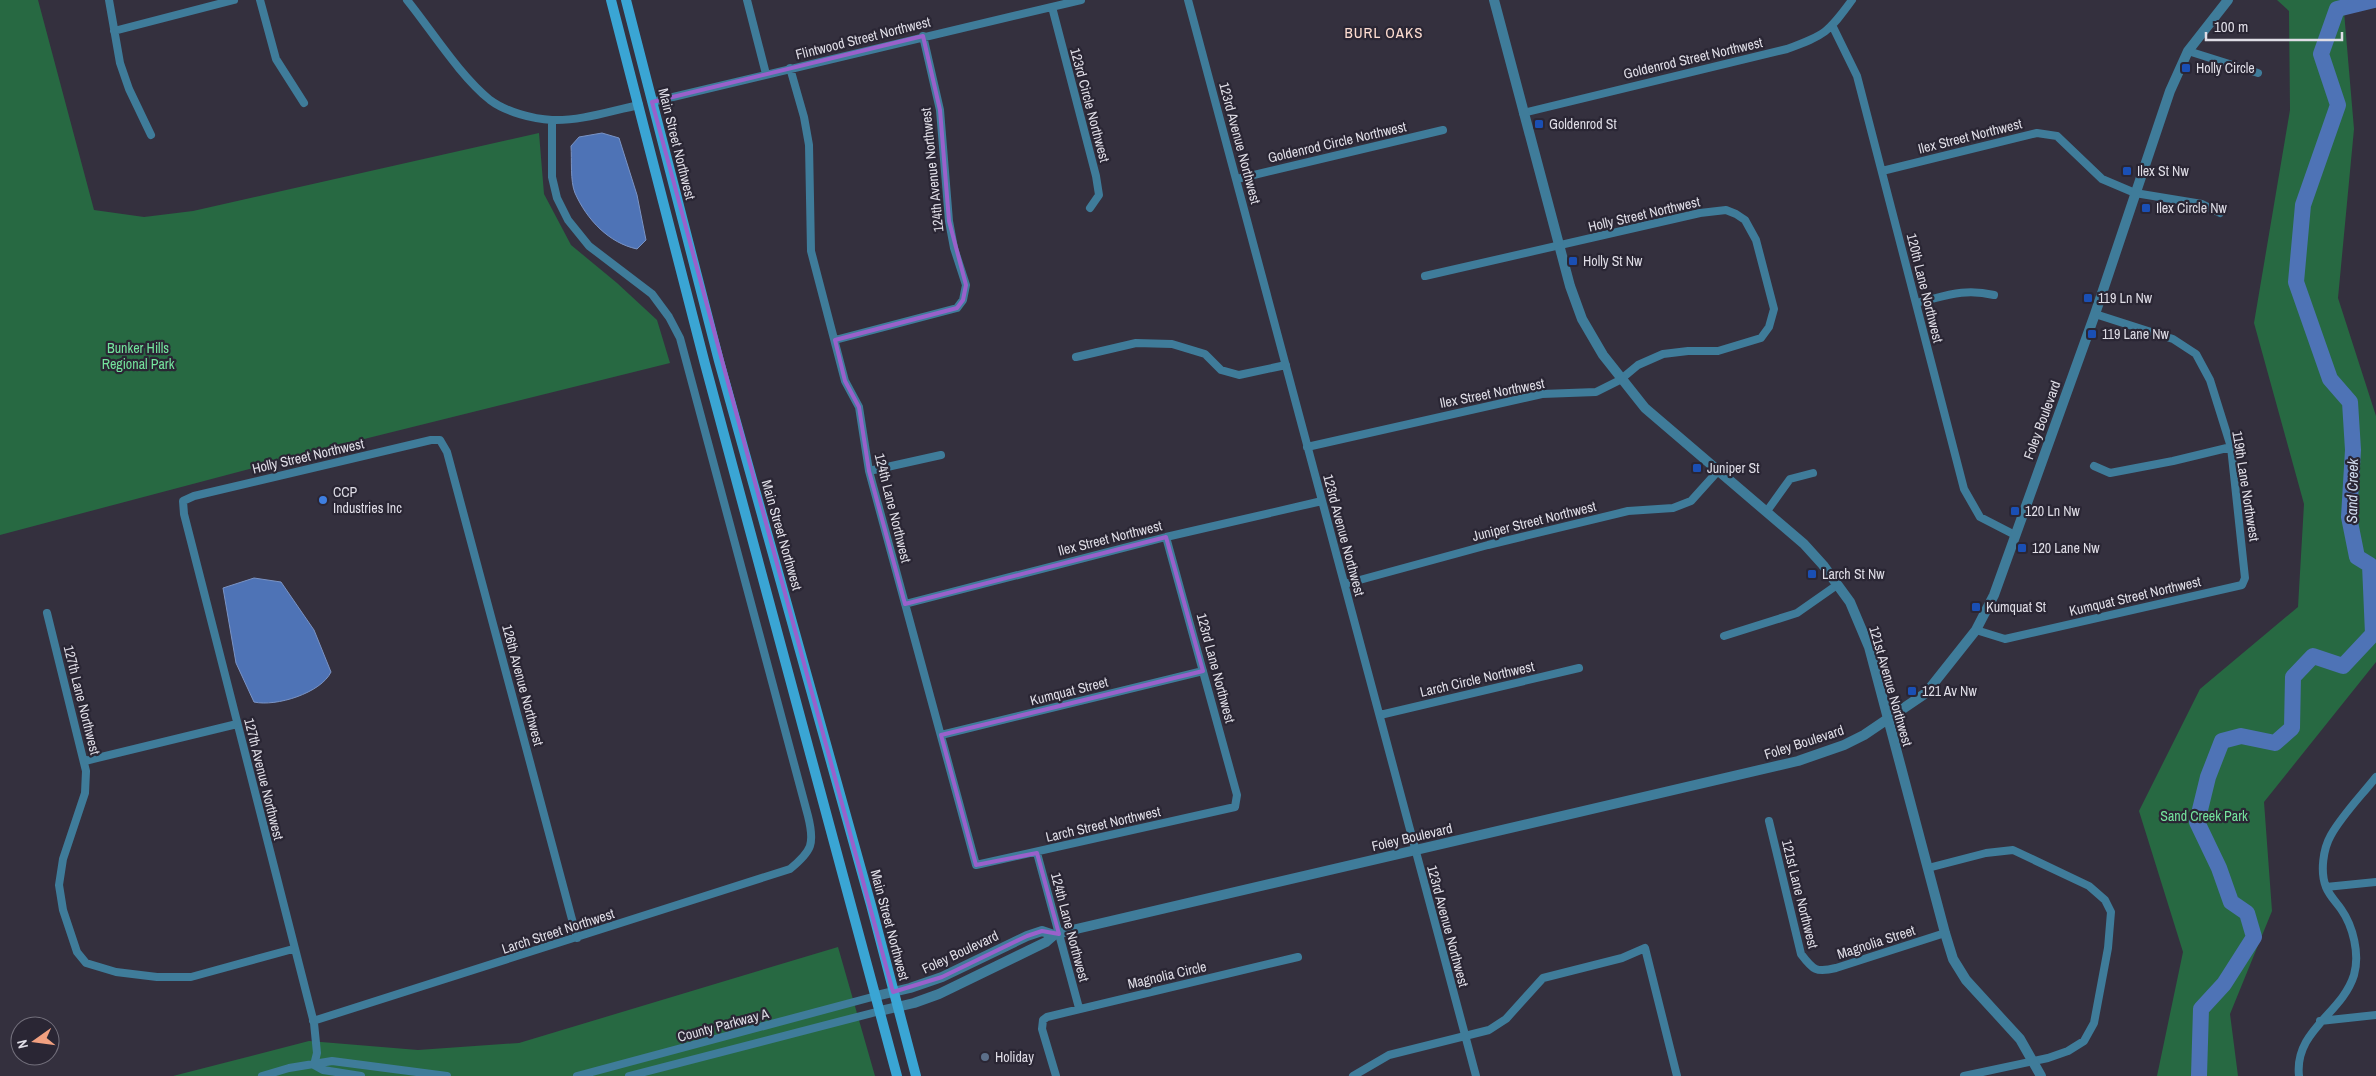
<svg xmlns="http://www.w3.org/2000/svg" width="2376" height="1076" viewBox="0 0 2376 1076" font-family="'Archivo Narrow',sans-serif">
<rect width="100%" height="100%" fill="#34303e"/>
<path fill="#276942" d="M0,0H38L94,210L144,217L193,211L539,133L544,194L571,245L617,283L657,320L670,363L336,446L0,535Z
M2277,0H2343L2354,129L2338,298L2376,416V662L2264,802L2272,911L2230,1014L2238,1076H2157L2183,952L2139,811L2200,689L2298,607L2304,504L2254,323L2290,110L2289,11Z
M838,947L875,1076H173L309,1041L418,1050L519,1043Z"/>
<path fill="#4e73b6" stroke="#7a93c4" d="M602,133L619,138L637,195L646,240L637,249C609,243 587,220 575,193C570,181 572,160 571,146L579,137Z
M254,578L281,582L314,630L331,672C321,693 276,707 254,702L236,663L223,588Z"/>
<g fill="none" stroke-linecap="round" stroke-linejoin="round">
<path stroke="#4e73b6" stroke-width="16" d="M2199,1076L2201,1009L2224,984L2254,937L2247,913L2231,902L2219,868L2197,822L2208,777L2222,741L2241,736L2275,743L2292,728L2293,677L2313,656L2343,666L2373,634L2370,565L2357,557L2349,517L2353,450L2350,402L2330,379L2296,282L2303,205L2338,105L2321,54L2337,9L2374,0"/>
<path stroke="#3f7c9a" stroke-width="8" d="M109,0L120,63L129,89L151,135
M260,0L276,59L304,103
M407,0C432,31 460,76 490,100C506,112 533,119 552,120C581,121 610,111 639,105
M747,0L766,74
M1188,0L1476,1076
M1052,7L1096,176L1099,195L1090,208
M1833,27L1857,76L1964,489L1980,517L2015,535
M114,31L234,0
M2188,51L2258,73
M790,68L804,117L809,145L811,251L845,381L859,407L869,471L976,865L1235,807L1237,795L1166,537
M652,102L1081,0
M1523,113L1787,49C1825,35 1828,33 1852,0
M1882,171L2037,133L2057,136L2102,179L2135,193L2202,204L2220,213
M1237,179L1443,130
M1916,303C1946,296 1963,288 1994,295
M835,340L957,308L963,300L966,285L954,248L949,221L940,110L923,36
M1076,357L1136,343L1172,344L1205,354L1221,370L1239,375L1286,365
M1307,447L1542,394L1596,392L1620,380L1638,365L1663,354L1688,351H1718L1761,338L1769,327L1774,309L1756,240L1745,220L1736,214L1726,210L1700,213L1425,276
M2094,466L2110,473L2173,461L2231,447
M869,471L941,455
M1767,511L1790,479L1813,473
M1345,584L1488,545L1628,511L1673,508L1691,501L1718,471
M905,604L1166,537L1322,501
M47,613L86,771L85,793L63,859L59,885L63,910L77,952L86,963L116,972L157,977H191L293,949
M1976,630L2005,639L2242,585L2245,578L2231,447L2210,380L2196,354L2173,339L2095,314
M1724,636L1797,613L1837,585
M1380,715L1579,668
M941,735L1203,671
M85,761L237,724
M1769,821L1801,954C1813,970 1816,973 1836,968L1945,933
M1037,853L1079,1008
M1928,868L1986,853L2013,850L2089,886L2105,900L2111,912L2108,948L2094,1023L2084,1041L2068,1051L2048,1058L1964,1076
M2326,887L2376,882
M313,1021L790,869C812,851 815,844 808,816L680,338L669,317L652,294L589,246L568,220L557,198L552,177V120
M2320,1021L2376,1015
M314,1065L317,1053L314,1023L184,514L183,501L194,496L431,440H440L447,452L577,938
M314,1065L323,1070L361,1076
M262,1076L289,1068L332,1061L447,1076
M577,1076L876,996
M629,1076L880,1011
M1056,1076L1042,1029L1043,1020L1047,1017L1298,957
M1353,1076L1389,1055L1489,1030L1506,1019L1543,978L1622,958L1645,948L1677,1076
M2299,1076C2294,1030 2342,1014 2354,975C2360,954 2353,926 2341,909C2336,902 2329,895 2326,887C2320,872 2323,849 2331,835C2343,814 2361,796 2376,777"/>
<path stroke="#3f7c9a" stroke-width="10" d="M1494,0L1570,286L1582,319L1603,355L1645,408L1804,544L1823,565L1850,602L1869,647L1945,933L1953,959L1966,980L2020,1039L2041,1076
M876,996L910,988L942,977L1027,936L1042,931L1054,935
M880,1011L914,1003L939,994L1046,942L1054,935L1072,930L1798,761L1844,745L1864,735L1926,693L1976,630L1994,595L2095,314L2170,91L2188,51L2228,0"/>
<path stroke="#3aa5d4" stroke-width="10" d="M611,0L705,364L897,1076
M626,0L719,361L871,905L916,1076"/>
</g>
<path fill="none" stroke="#9961cb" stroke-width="4" stroke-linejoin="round" d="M923,36L940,110L949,221L966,285L963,300L957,308L835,340L845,381L859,407L869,471L905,604L1166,537L1203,671L941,735L976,865L1037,853L1059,934L1042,931L1027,936L942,977L893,992L652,102Z"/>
<g fill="#1a4fb4" stroke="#2a2634" stroke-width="2">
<rect x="2181" y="63" width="10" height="10" rx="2.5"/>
<rect x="1534" y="119" width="10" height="10" rx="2.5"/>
<rect x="2122" y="166" width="10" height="10" rx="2.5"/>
<rect x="2141" y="203" width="10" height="10" rx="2.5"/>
<rect x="1568" y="256" width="10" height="10" rx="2.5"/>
<rect x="2083" y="293" width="10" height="10" rx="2.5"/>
<rect x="2087" y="329" width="10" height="10" rx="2.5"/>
<rect x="1692" y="463" width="10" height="10" rx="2.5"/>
<rect x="2010" y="506" width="10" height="10" rx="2.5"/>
<rect x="2017" y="543" width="10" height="10" rx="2.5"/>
<rect x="1807" y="569" width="10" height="10" rx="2.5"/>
<rect x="1971" y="602" width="10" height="10" rx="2.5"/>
<rect x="1907" y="686" width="10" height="10" rx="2.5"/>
</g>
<circle fill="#3f7fe0" stroke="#2a2634" stroke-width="2" cx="323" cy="500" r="5"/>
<circle fill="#5c6f8a" stroke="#2a2634" stroke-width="2" cx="985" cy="1057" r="5"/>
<g text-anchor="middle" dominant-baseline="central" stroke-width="4.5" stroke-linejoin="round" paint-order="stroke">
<g font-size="14" fill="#dfdde6" stroke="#2a2634">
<text transform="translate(863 38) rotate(-14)">Flintwood Street Northwest</text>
<text transform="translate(1693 58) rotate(-13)">Goldenrod Street Northwest</text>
<text transform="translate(1090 105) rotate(75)">123rd Circle Northwest</text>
<text transform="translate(1970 136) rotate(-14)">Ilex Street Northwest</text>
<text transform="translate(1337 142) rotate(-13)">Goldenrod Circle Northwest</text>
<text transform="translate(1240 143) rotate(75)">123rd Avenue Northwest</text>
<text transform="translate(677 144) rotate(76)">Main Street Northwest</text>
<text transform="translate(932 170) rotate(-96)">124th Avenue Northwest</text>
<text transform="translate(1644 214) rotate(-13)">Holly Street Northwest</text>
<text transform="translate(1925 288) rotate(76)">120th Lane Northwest</text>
<text transform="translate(1492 393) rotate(-11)">Ilex Street Northwest</text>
<text transform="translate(2042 420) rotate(-70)">Foley Boulevard</text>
<text transform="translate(308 456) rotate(-13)">Holly Street Northwest</text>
<text transform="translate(2246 486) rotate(81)">119th Lane Northwest</text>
<text transform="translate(893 508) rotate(76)">124th Lane Northwest</text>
<text transform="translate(1534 521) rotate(-14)">Juniper Street Northwest</text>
<text transform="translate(782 535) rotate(74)">Main Street Northwest</text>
<text transform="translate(1344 535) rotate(75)">123rd Avenue Northwest</text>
<text transform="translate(1110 538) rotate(-14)">Ilex Street Northwest</text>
<text transform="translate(2135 596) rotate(-13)">Kumquat Street Northwest</text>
<text transform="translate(1216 668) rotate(75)">123rd Lane Northwest</text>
<text transform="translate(1477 679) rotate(-13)">Larch Circle Northwest</text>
<text transform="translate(523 685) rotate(75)">126th Avenue Northwest</text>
<text transform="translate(1891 686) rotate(74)">121st Avenue Northwest</text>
<text transform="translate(1069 691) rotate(-14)">Kumquat Street</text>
<text transform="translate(82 700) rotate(76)">127th Lane Northwest</text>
<text transform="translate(1804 742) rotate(-18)">Foley Boulevard</text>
<text transform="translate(264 779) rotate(76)">127th Avenue Northwest</text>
<text transform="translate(1103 824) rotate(-13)">Larch Street Northwest</text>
<text transform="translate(1412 837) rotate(-13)">Foley Boulevard</text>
<text transform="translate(1800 894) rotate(76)">121st Lane Northwest</text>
<text transform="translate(890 925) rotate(75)">Main Street Northwest</text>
<text transform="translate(1448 926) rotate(75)">123rd Avenue Northwest</text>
<text transform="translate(1070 927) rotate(75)">124th Lane Northwest</text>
<text transform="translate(558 931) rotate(-18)">Larch Street Northwest</text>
<text transform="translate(1876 942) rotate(-18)">Magnolia Street</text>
<text transform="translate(960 952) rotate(-25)">Foley Boulevard</text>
<text transform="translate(1167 975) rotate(-13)">Magnolia Circle</text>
<text transform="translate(723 1025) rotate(-15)">County Parkway A</text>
</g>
<g font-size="14" fill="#dfdde6" stroke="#2a2634" text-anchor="start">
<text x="2196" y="68">Holly Circle</text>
<text x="1549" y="124">Goldenrod St</text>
<text x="2137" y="171">Ilex St Nw</text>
<text x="2156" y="208">Ilex Circle Nw</text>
<text x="1583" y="261">Holly St Nw</text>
<text x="2098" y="298">119 Ln Nw</text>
<text x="2102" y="334">119 Lane Nw</text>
<text x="1707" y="468">Juniper St</text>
<text x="333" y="492">CCP<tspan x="333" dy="16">Industries Inc</tspan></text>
<text x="2025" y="511">120 Ln Nw</text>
<text x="2032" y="548">120 Lane Nw</text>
<text x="1822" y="574">Larch St Nw</text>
<text x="1986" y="607">Kumquat St</text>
<text x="1922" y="691">121 Av Nw</text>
<text x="995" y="1057">Holiday</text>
</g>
<g font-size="14" fill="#74e39d" stroke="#2a2634">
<text x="138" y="348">Bunker Hills<tspan x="138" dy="16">Regional Park</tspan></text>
<text x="2204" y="816">Sand Creek Park</text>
</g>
<g font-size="15" letter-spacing="1" fill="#fddcd0" stroke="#2a2634">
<text x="1384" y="32">BURL OAKS</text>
</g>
<g font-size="15" font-style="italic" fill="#cfdaed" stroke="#2a2634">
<text transform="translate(2352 491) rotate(-89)">Sand Creek</text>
</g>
</g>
<g transform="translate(35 1041) rotate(256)"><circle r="24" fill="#2a2634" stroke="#726f7b"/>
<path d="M0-4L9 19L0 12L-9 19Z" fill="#f2a080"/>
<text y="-8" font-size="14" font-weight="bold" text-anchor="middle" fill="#dfdde6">N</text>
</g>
<path d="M2206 32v8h136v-8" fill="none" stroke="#dfdde6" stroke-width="2.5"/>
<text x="2214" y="32" font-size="15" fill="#dfdde6" stroke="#2a2634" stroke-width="4" paint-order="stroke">100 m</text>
</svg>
